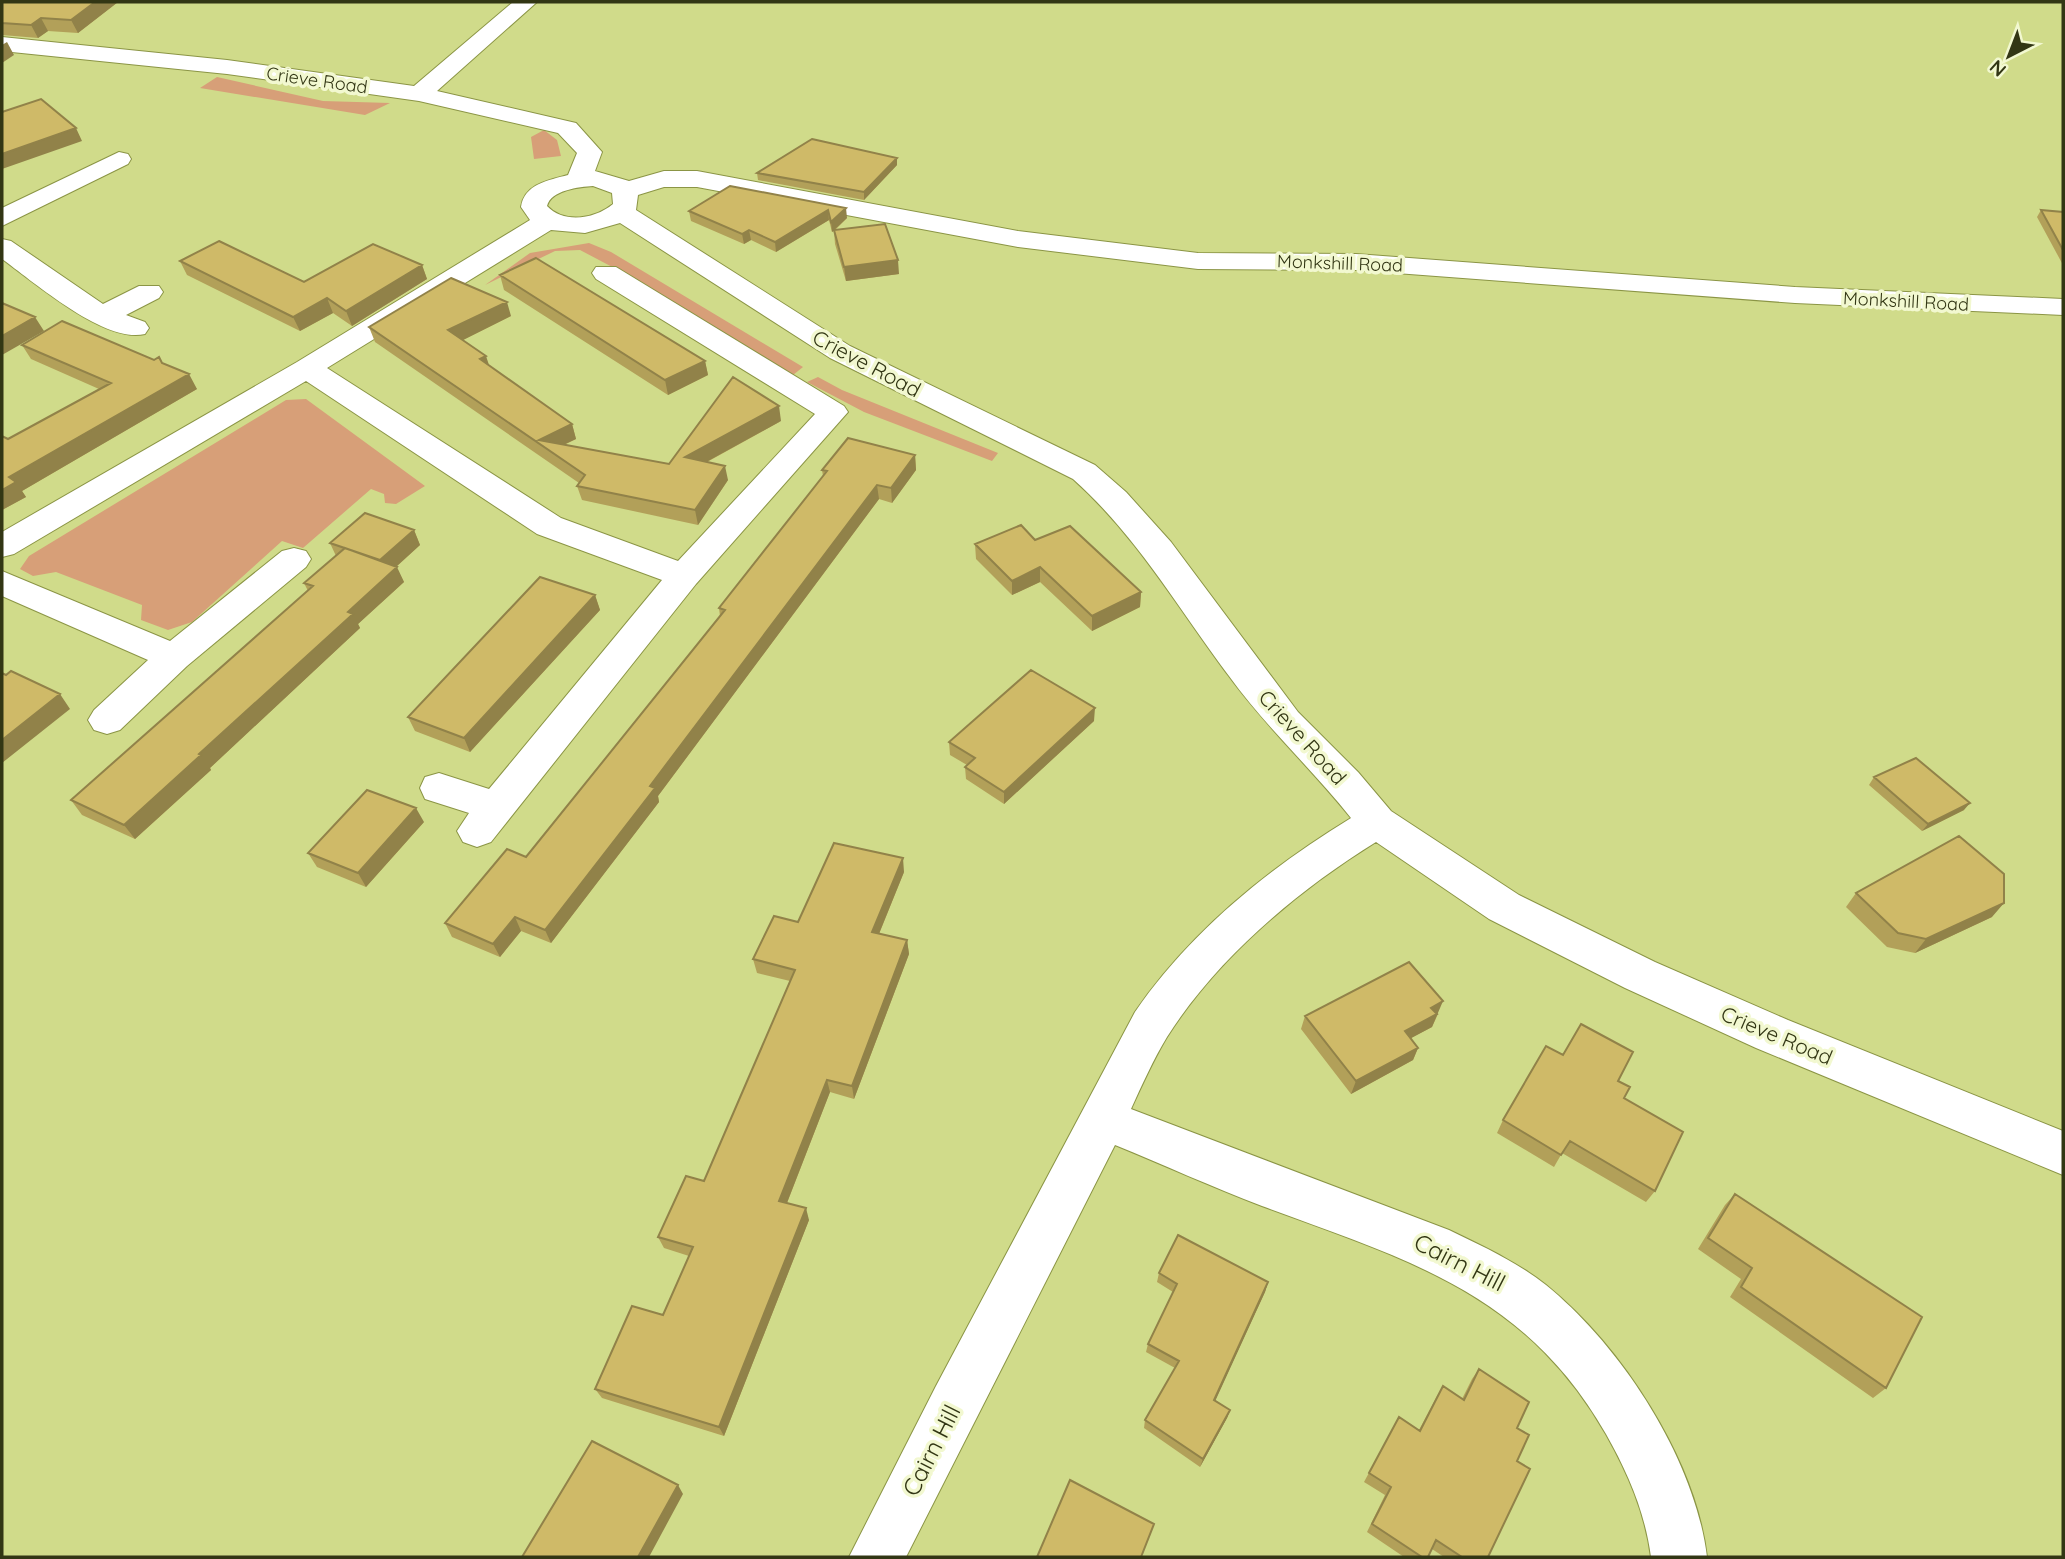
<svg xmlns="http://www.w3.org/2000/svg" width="2065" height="1559" viewBox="0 0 2065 1559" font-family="Quicksand,sans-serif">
<rect width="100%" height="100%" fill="#d0db8a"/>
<path fill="#d79f78" d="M217,77L323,101L390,103L365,115L200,88Z
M544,130L557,140L561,156L534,159L531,137Z
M589,243L611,252L803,367L793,375L618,270L580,250L555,251L485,285L530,253Z
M818,377L842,390L998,453L992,461L864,412L807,382Z
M306,399L425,486L396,504L385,503L384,494L371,489L303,548L282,541L192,622L168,630L141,620L142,605L56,572L33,576L20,569L29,556L286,400Z"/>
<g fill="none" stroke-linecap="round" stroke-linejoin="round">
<defs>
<path id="minor" d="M513,2H537L437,91L576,123L602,152L595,171L629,181L664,171H697L1018,231L1198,253L1356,254L1795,287L2063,299V315L1795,303L1356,270L1198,269L1018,247L697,187H664L638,195L636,210L850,346L1095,465L1126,492L1171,542L1298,712L1358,772L1391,811L1519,895L1655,962L1788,1020L2063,1131V1175L1756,1048L1625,988L1489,919L1376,842C1297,891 1217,958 1167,1037C1153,1060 1142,1085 1131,1109L1449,1230C1482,1246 1517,1262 1546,1285C1622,1347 1695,1459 1707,1557H1651C1645,1512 1628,1473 1606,1434C1525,1292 1405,1259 1262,1206C1212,1187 1164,1165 1115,1145L906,1557H849L936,1386L1135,1012C1190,932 1269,868 1351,818C1312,769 1266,727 1229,676C1178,608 1137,536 1073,479L830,358L620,223L585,233L551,230L327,368L561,518L678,561L815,414L596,279L592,273L596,267H616L844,406L848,412L696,584L491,842L477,847L463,842L457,831L469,813L425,799L420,788L425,777L439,773L489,789L662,580L537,534L306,381L14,554L2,557V532L297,362L530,220L521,207C524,184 549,180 568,175L577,153L558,133L419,101L227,74L2,51V37L227,60L414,86ZM593,186L612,193L613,204C595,219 564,224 547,206C551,190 579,187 593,186Z
M119,152L128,154L131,159L128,164L2,226V208Z
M2,239L11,241L103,304L139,286H159L163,292L159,298L126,315L145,322L149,328L145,334C105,344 34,282 2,259Z
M294,548L306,551L311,559L306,567L187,666L120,730L107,734L94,730L88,720L94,710L148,660L2,596V571L170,641L282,551Z"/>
</defs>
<use href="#minor" stroke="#8b9545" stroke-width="2"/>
<use href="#minor" fill="#fff" fill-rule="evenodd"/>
</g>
<path fill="#b2a059" d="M2,2H118L78,33L48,31L38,38L2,35Z
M897,158V165L864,200L758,180L757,173Z
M730,186L847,218L835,230L899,274L846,281L835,244L834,231L832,232L829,220L776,252L751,240L744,244L691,221L689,211Z
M2041,210L2063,212V265L2037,217Z
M180,261L304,282L422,265L427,279L352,326L333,313L300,331L187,275Z
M500,275L705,361L708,375L668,395L504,290Z
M511,316L463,340L490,366L572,424L576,439L564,445L669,464L781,421L707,462L728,480L698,525L582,500L577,486L579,483L375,342L369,327Z
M22,345L162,363L197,389L22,491L26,497L2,510L8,439L99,389L31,359Z
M915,455L916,470L892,503L879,499L658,796L659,802L551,943L521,931L500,957L452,937L445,923L526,857L720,616L719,608L823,476L822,470Z
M414,530L420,545L396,567L404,582L358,624L360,628L210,768L211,770L135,839L82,815L71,800L308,591L304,583L336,556L330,543Z
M1035,540L1141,592L1140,607L1092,631L1040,582L1012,595L976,559L975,544Z
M595,595L600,610L470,752L415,731L408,717Z
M1094,721L1004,804L966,779L965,767L967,765L950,755L949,742Z
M1874,777L1964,810L1922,831L1869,785Z
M424,822L366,887L317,867L308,853Z
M904,872L879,934L907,940L909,954L854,1099L830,1092L787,1203L809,1220L724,1436L602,1398L595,1389L663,1315L689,1256L664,1248L658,1237L704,1181L790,981L757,973L753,959L798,922Z
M1856,893L1992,917L1915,953L1887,947L1846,907Z
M1438,1014L1432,1027L1411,1038L1418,1048L1413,1060L1351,1094L1301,1029L1305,1016Z
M1563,1055L1618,1081L1655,1191L1646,1202L1562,1153L1554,1167L1497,1133L1503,1120Z
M1735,1194L1886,1388L1873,1398L1730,1297L1741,1279L1698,1249L1725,1205Z
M1159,1273L1268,1282L1265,1292L1215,1400L1230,1410L1227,1418L1200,1467L1144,1428L1145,1420L1175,1368L1146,1352L1148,1344L1173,1292L1157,1282Z
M1479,1369L1517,1428V1461L1488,1557H1444L1432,1549L1428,1557H1404L1367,1532L1385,1495L1364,1482L1399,1417L1419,1430L1437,1396L1443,1386L1462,1399L1472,1379Z"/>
<path fill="#918249" d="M95,2H118L78,33L71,20Z
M41,18L48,31L38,38L31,25Z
M7,42L14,55L2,63V45Z
M76,128L82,141L2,169V154Z
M897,158V165L864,200V192Z
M846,208L847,218L832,232L831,222Z
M828,210L829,220L776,252L775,242Z
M749,230L751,240L744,244L742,234Z
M898,260L899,274L846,281L844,267Z
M422,265L427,279L352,326L346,311Z
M327,298L333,313L300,331L293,317Z
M507,302L511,316L453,345L448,330Z
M35,317L44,331L2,355V336Z
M486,356L491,371L480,359Z
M705,361L708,375L668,395L665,380Z
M189,374L197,389L22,491L26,497L2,510V490L9,477Z
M779,406L781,421L688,472L685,457Z
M572,424L576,439L550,451L539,440Z
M915,455L916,470L892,503L891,488Z
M725,466L728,480L698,525L695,510Z
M877,485L879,499L658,796L659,802L551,943L545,930L650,786Z
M414,530L420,545L387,575L380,560Z
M397,567L404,582L358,624L360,628L210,768L211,770L135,839L124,825L348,612Z
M1040,567V582L1012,595V581Z
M1141,592L1140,607L1092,631V616Z
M595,595L600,610L470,752L464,738Z
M60,694L70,709L2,763V740Z
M1095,708L1094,721L1004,804V792Z
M1970,803L1964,810L1922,831L1928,824Z
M416,808L424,822L366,887L358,873Z
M903,858L904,872L874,946L872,932Z
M2004,903L1992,917L1915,953L1926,939Z
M515,917L521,931L500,957L493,944Z
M907,940L909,954L854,1099L852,1086Z
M1443,1001L1432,1027L1400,1044L1405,1031L1431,1008Z
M1418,1048L1413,1060L1351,1094L1356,1081Z
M827,1080L830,1092L783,1213L779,1201Z
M806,1208L809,1220L724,1436L719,1427Z
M1268,1282L1265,1292L1212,1408L1214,1400Z
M1230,1410L1227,1418L1200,1467L1203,1459Z
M678,1485L683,1494L649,1557H638Z"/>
<path fill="#cfba68" stroke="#918249" stroke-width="2" d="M2,2H95L71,20L41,18L31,25L2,23Z
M41,99L76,128L2,154V112Z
M812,139L897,158L864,192L757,173Z
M730,186L846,208L831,222L828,210L775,242L749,230L742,234L689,211Z
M2041,210L2063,212V250Z
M885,224L898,260L844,267L834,230Z
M219,241L304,282L373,244L422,265L346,311L327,298L293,317L180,261Z
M536,258L705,361L665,380L500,275Z
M451,278L507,302L448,330L486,356L480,359L572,424L539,440L669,464L733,377L779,406L685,457L725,466L695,510L577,486L585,475L369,327Z
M2,303L35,317L2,336Z
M62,321L154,360L159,357L162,363L189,374L9,477L16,482L2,490V436L8,439L111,383L22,345Z
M848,438L915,455L891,488L877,485L650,786L655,788L545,930L515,917L493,944L445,923L507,849L526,857L725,610L719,608L827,471L822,470Z
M365,513L414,530L380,560L330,543Z
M1021,525L1035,540L1070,526L1141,592L1092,616L1040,567L1012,581L975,544Z
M345,548L397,567L348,612L353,614L199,754L201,755L124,825L71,800L313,586L304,583Z
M540,577L595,595L464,738L408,717Z
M1031,670L1095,708L1004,792L965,767L975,758L949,742Z
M11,671L60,694L2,740V673L6,675Z
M1916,758L1970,803L1928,824L1874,777Z
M367,790L416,808L358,873L308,853Z
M1959,836L2004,874V903L1926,939L1898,933L1856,893Z
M834,843L903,858L872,932L907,940L852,1086L827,1080L779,1201L806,1208L719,1427L595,1389L632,1306L663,1315L693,1247L658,1237L686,1176L704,1181L795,970L753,959L774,916L798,922Z
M1409,962L1443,1001L1431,1008L1437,1014L1405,1031L1418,1048L1356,1081L1305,1016Z
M1581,1024L1633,1052L1618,1081L1630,1087L1624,1098L1683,1132L1655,1191L1570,1141L1561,1155L1503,1120L1546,1046L1563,1055Z
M1735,1194L1922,1317L1886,1388L1741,1287L1752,1268L1708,1238Z
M1178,1235L1268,1282L1214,1400L1230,1410L1203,1459L1145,1420L1179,1361L1148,1344L1177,1284L1159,1273Z
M1479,1369L1529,1402L1517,1428L1529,1435L1517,1461L1530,1469L1488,1557H1462L1436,1540L1428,1557H1422L1372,1524L1391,1487L1369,1473L1399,1417L1420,1431L1443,1386L1464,1400Z
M592,1441L678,1485L638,1557H522Z
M1070,1480L1154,1524L1141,1557H1037Z"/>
<g text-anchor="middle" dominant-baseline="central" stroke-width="7" stroke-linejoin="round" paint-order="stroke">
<g font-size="18" fill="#323614" stroke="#f2f8d0">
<text transform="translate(317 80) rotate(8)">Crieve Road</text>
<text transform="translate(1340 263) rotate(2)">Monkshill Road</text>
<text transform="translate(1906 301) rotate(3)">Monkshill Road</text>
</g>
<g font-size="21" fill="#323614" stroke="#f2f8d0">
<text transform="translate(867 363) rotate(28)">Crieve Road</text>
<text transform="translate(1303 737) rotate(48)">Crieve Road</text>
<text transform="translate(1777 1035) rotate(23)">Crieve Road</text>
</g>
<g font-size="24" fill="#323614" stroke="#f2f8d0">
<text transform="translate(1460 1262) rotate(27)">Cairn Hill</text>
<text transform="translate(931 1450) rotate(-63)">Cairn Hill</text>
</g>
</g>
<rect width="2065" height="1559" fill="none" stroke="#323614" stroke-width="7"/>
<g transform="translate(2009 56) rotate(222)" stroke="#f2f8d0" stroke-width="5" paint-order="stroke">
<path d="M0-5L12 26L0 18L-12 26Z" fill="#323614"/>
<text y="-10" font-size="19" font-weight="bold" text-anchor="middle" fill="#323614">N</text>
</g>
</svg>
